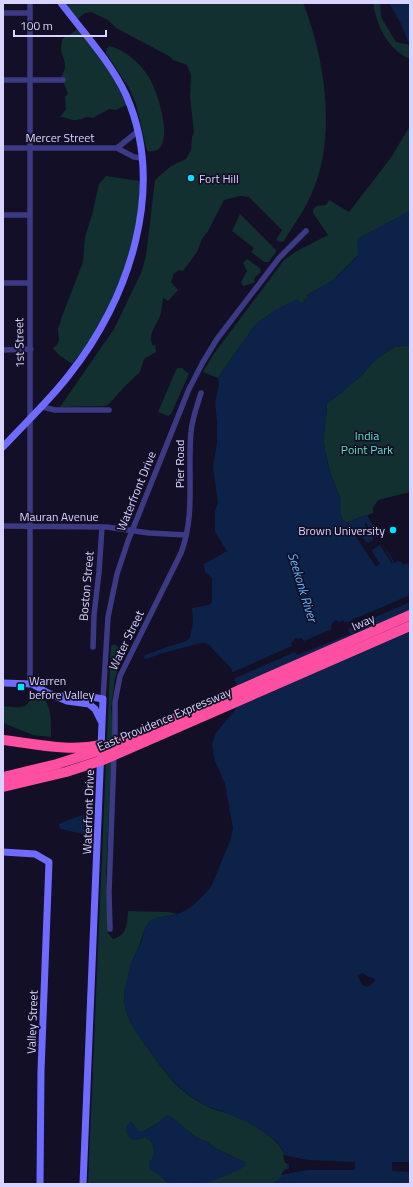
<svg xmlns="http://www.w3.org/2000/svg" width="413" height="1187" viewBox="0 0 413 1187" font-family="'Titillium Web',sans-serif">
<rect width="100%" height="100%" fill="#130f26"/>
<path fill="#12302f" d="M61,3H303C307,11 309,20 312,29C327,77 333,141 314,188C307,207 294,224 284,241L281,242L276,240L282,230L249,197L240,196L224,200L208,231L202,239L197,252L183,271L180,270L174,273L171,282L178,290L168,301L163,298C162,304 162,311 160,316C156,326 147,335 153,346L155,344L156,352L144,359L140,372L125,386L109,404L105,406L60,407L114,329L141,273L146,256L155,180L171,166L186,159L191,150L192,137L194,133L190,97L191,75L187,65L173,60L169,56L116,28L108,20L91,12L85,13L75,21Z
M373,3H380L381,17L396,42L410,45V59C387,49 377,26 373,3Z
M79,28L107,66L127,105L115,110L109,109L93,118C83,116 85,119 77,120C71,121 66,117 60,117L66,109L65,97L68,93L61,77C69,64 63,61 61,49C61,46 62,42 62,39L71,34Z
M110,46C125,50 140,63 148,76C157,88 180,157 147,151L136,104L129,88L106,53L107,48Z
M410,126V211L358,239V255L332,281L307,295L309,297L302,303L275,310L255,325L218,378L203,372L213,355L284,260L295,252L328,235L313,213C314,204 319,206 326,205L329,200L349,212L390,159Z
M106,176L139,181L142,194L132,242L124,271L97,332L72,364L59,355L53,348C62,342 58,338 58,329C59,325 61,323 61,319L83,262L85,237L92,215L99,184Z
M240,214L276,250V252L269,262H264L251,252L254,248L232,231Z
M247,259L260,268L261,272L255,277L254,283L243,286L241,282L247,271L243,263Z
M410,345V492L378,500L373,508V513L345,523L341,515V500L330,473L323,440L326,418L327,404L361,376L374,361L391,349L394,347Z
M178,368H182L189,374L171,414L168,416L158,412L176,370Z
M111,645H116L119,648L120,663L115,678L111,709L113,723L106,874L108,933L113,939C128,935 127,923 128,911L168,912L178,914C170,916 161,916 154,919C143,923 141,946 135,955C130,963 130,970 128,978C126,984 124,990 124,996C124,1019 140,1038 153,1055C163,1070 173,1083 187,1094C195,1100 204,1105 213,1109C221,1112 229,1113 236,1117C254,1124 290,1144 287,1167C286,1175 280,1179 275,1184H204L232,1172L246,1163L215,1148L206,1141L197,1138L170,1116C158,1120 149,1133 138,1131L132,1123L134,1140L145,1137L151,1141C154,1147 156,1153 152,1160C157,1171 160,1178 171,1184H88Z
M32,692C53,697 51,720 51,737L33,735L3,723V706C19,708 29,711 32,692Z"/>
<path fill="#0c2248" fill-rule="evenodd" d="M389,3H410V46L400,22Z
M410,211V345L394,347L391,349L374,361L361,376L327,404L324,440L323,441L330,473L341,500V515L345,523L367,515L377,532L379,534L382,533L400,562H401L403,565L408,563L410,567V1184H271C297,1171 288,1149 268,1135C258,1128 247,1121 236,1117C224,1111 211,1109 200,1102C180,1091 166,1074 153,1055C140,1038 124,1019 124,996C124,990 126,984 128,978C129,973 129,968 131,963C133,958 137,953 139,947C143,940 143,931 147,924C152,916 166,917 175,915C189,911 203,897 212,885L231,838L233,828L225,784L215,761L212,744L216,733L235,710L238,705V689L231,668L210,646L206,643H201L163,653L146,659L143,658L145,655L170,646L184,642L190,638L193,622L192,608L209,605L212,602V578L205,572L204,564L227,551L215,532V511L218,503L213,467L217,443V422L215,402L219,386L218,378L255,325L275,310L297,299L302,303L308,297L307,295L332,281L358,256L357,239ZM362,973L369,977L374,978L375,980C372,986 367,988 362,985L358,976Z
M83,815H86C88,820 88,830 83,834L61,829L59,826V824L68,820Z
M167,1115L170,1116L197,1138L206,1141L215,1148L246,1163V1165L239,1170L204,1184H171L149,1168V1162C156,1156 155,1148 151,1141L145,1137C142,1138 138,1140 135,1140C125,1139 124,1126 131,1121L138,1131C148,1133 159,1122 167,1115Z"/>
<path fill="#130f26" d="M366,523L375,538L383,532L399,556L400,560L395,563L382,544L393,563L392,564L380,545L372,550L373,553L380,564L376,567L355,535L359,533L365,541L368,543L374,539L364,524Z
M410,595V602L348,629L350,634L297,655L295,652L233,679L231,673L292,646L291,643L294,641V639L296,638L298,639L302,638L304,641L332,629L331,625L336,620L339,622L343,620L345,623Z
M283,1155L308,1160L355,1162V1170H307L281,1175L284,1170L289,1169V1164L285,1163Z
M392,1162H409L410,1172L392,1171Z"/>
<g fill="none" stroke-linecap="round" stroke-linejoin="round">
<path stroke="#3d3a85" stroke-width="5.5" d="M30,3V683
M3,13H30
M3,80H63
M3,148H117L134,157L141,158
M117,148L137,132
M3,215H29
M3,283H29
M3,350L31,349
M42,407L55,410H109
M3,526L107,527L149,533L186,535
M93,647L94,615L99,572L102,527
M103,699L108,617L117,574L128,541L189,389L203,362L217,339L279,258L306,231
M115,745V702L120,676L181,553C196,514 187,472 191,432C192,419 197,406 201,393
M110,929L109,892L114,754"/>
<path stroke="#6f6bff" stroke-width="7" d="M3,447C25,423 49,401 69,375C129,300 167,188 126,95C110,61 83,32 61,3
M3,683L32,684L48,693L67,701L89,704L95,709L101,721
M59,696H86L103,699
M3,852L35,854L49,862L41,1071L40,1184
M83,1184L103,699"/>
<path stroke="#ff4fa3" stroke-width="10" d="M3,740C38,744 67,752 102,745
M3,777L57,764L107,748L410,615
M3,787L66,772L103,760L410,626"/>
</g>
<g fill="#00e5ff" stroke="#130f26" stroke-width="1.5">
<circle cx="191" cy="178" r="4"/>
<circle cx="393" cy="530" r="4"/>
<rect x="17" y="683" width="8" height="8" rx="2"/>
</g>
<g text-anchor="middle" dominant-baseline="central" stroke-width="3.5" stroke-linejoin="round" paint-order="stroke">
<g font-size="12" fill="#d9d4ff" stroke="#130f26">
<text x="60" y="137">Mercer Street</text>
<text transform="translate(19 343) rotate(-91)">1st Street</text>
<text transform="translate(179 464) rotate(-90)">Pier Road</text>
<text transform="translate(136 491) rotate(-68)">Waterfront Drive</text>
<text x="59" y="516">Mauran Avenue</text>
<text transform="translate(86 586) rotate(-85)">Boston Street</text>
<text transform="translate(363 622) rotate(-24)">Iway</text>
<text transform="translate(126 640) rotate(-64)">Water Street</text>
<text transform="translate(164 719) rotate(-23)">East Providence Expressway</text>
<text transform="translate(88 812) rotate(-88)">Waterfront Drive</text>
<text transform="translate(32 1022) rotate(-88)">Valley Street</text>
</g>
<g font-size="12" fill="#d9d4ff" stroke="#130f26" text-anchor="start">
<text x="199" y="178">Fort Hill</text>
<text x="385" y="530" text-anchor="end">Brown University</text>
<text x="29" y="680">Warren<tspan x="29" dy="14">before Valley</tspan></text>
</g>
<g font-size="12" fill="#5fe0c0" stroke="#130f26">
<text x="367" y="435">India<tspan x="367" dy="14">Point Park</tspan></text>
</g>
<g font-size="13" font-style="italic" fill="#62b6ff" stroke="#130f26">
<text transform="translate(303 587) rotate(73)">Seekonk River</text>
</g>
</g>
<rect width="413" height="1187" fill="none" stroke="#d9d4ff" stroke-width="8"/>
<path d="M14 30v6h92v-6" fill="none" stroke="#d9d4ff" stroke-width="2"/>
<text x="20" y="30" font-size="12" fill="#d9d4ff" stroke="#130f26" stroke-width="3" paint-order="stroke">100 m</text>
</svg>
